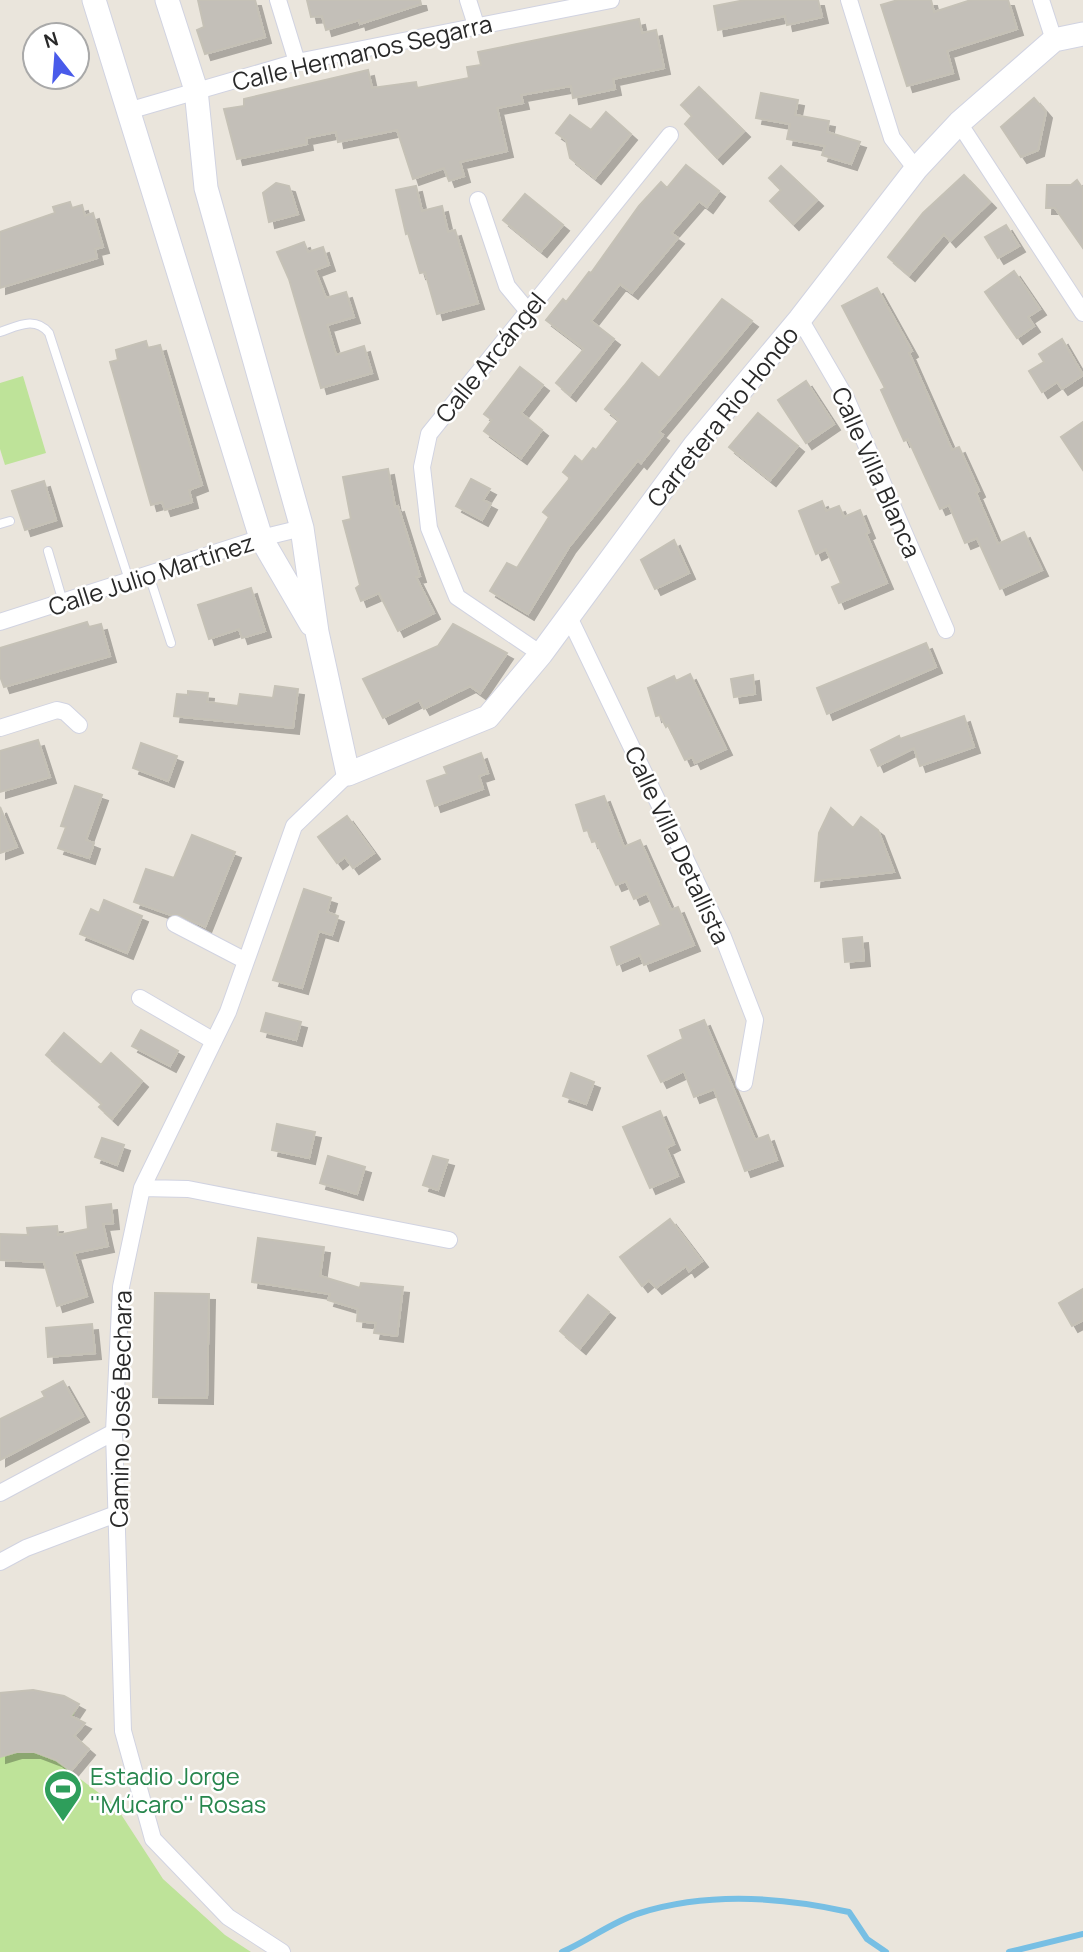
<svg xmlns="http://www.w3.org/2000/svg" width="1083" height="1952" viewBox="0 0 1083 1952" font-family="Manrope,sans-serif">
<defs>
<filter id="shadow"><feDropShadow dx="6" dy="6" stdDeviation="0" flood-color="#0004"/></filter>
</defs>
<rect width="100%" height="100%" fill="#eae5dc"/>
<path fill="#bee399" d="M23,376L46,453L5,465L0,449V383Z
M0,1693L79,1704L73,1716L85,1723L75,1736L89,1749L71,1772L115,1805L163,1879L225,1935L251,1952H0Z"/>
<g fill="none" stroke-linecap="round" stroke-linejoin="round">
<path stroke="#77bfe4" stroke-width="6" d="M562,1952C588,1941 613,1921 640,1913C707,1892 782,1897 849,1912L867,1939L886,1952
M1009,1952L1083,1934"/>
</g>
<path fill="#c3bfb8" stroke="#c5c1b6" stroke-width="2" filter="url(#shadow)" d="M198,0H255L265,37L205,54L197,30L204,27Z
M307,0H420L421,4L360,24L359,20L326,30L322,16L311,17Z
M745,0H818L822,17L787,25L785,16L718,30L714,6Z
M898,0H931L934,12L971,0H1008L1017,29L947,51L953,73L907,86L881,5Z
M639,19L642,33L656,30L664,68L613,79L615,89L573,98L571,86L521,95L523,103L497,108L507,151L460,162L464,176L449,181L444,168L413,179L397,130L338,142L336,132L306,138L307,144L237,159L224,109L244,106V99L368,70L372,88L416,82L417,88L469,78L467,67L481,65L478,52Z
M699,87L744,131L717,158L685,124L692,116L681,105Z
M761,93L798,100L795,115L829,121L827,132L860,142L851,164L822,155L825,146L787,139L790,124L756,118Z
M1034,98L1046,112L1038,150L1021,157L1001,127Z
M606,112L631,134L595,178L570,158L566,140L556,133L570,115L591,130Z
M686,165L719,191L707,207L699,201L671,233L678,238L632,293L620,284L591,321L614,339L570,395L556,383L584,349L546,320L563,299L566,302L589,272L591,273L639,206L661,182L667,188Z
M781,166L817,200L793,224L770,201L781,190L769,178Z
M964,175L990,202L950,241L944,234L909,275L888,257L923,213Z
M1077,180L1083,189V248L1055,208H1046L1047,185H1071Z
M276,183L289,186L298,214L269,222L263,193Z
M416,186L422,211L442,206L448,232L455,230L478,303L437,314L425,272L420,273L408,233L406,234L396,190Z
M525,194L563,225L541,251L503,220Z
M70,202L72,208L82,205L85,216L93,213L103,247L95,249L97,258L0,288V232L55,213L53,207Z
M1006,225L1019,246L998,258L985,237Z
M304,242L308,252L323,247L329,265L315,270L326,298L346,292L354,317L327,325L336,355L364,346L372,373L321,388L289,279L277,252Z
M1014,271L1040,309L1028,317L1034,326L1017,338L985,292Z
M877,288L912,351L909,353L952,450L959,447L979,491L976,493L998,544L1024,532L1042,570L1000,589L977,538L965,543L949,505L940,509L908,439L904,441L881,390L885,388L842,306Z
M722,299L752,321L659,432L663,435L641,463L638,460L569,547L528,614L490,591L507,563L517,568L549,517L543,512L570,478L563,472L575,456L582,462L593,448L596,450L619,420L605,409L624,386L642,363L659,378Z
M1062,339L1083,375L1062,389L1057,382L1042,392L1029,371L1044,362L1039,354Z
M146,341L148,348L160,345L202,485L189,490L192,502L165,510L162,502L151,505L110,362L118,360L116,350Z
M520,367L543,385L521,413L542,430L521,458L484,431L492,420L484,414Z
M806,381L834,424L806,443L778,400Z
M758,413L798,446L770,480L729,447Z
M1083,422V470L1061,437Z
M388,469L395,507L398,506L420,576L416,577L434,613L398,631L379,593L361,601L356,588L360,585L343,521L351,519L343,477Z
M471,479L490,489L483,500L491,504L482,520L456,506Z
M44,481L56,520L25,530L12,491Z
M822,501L826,511L839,506L844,517L860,510L869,532L866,534L887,583L839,603L832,587L841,583L826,549L816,554L799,511Z
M674,540L689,573L655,589L641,560Z
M251,588L265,631L242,638L239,629L209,639L198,605Z
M87,622L89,627L101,624L110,656L4,687L0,676V648Z
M453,624L507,653L480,693L470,686L424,709L419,700L383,718L363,679L438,646Z
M926,643L936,667L827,714L817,688Z
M690,674L726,749L695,763L692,757L685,760L668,725L666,727L660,715L656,716L648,688L674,676L676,681Z
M753,675L755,694L734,697L731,679Z
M275,686L298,689L293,728L174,716L177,694L188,695V691L208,693L207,702L238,706L240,694L273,698Z
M964,716L974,747L920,766L914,748L878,766L871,750L899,736L900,739Z
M38,740L50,777L0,792V751Z
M141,743L177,756L168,781L133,768Z
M481,753L488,773L479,776L483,789L435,806L427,781L447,774L444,767Z
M75,786L102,795L86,840L94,843L89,858L58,848L66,827L61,826Z
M604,796L624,847L640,840L671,910L678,907L694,945L644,965L640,955L617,965L611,947L661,925L647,893L634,899L626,881L616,885L596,841L592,842L588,830L584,831L576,805Z
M0,807L17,847L0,853Z
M831,808L853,828L861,817L878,830L894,872L815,881L819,833Z
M347,816L374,853L353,868L345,857L337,863L318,837Z
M192,835L235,852L205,927L180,915H171L134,902L146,869L174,878Z
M304,889L331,898L327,912L338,916L332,935L319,931L302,988L273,980Z
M104,900L142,916L127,953L80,934L91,909L99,913Z
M862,937L864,960L845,962L843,939Z
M266,1013L301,1022L296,1040L261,1031Z
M704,1020L755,1140L768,1135L777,1160L745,1171L714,1089L694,1097L684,1071L661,1082L648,1056L683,1039L680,1030Z
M141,1030L178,1051L170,1066L132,1046Z
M64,1033L101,1065L111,1053L142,1081L112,1119L99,1107L102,1104L46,1055Z
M571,1073L594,1082L586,1104L563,1096Z
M660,1111L674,1144L666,1148L678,1176L650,1188L623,1127Z
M277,1124L315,1132L309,1158L272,1150Z
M102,1138L124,1145L117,1165L95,1157Z
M328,1156L365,1167L357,1194L320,1183Z
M433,1156L448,1160L438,1190L423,1185Z
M111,1204L113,1223L103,1224L108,1246L74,1253L87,1296L57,1306L44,1262L0,1260V1234L28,1235L27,1228L57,1226L58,1235L88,1229L86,1207Z
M670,1219L702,1261L689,1271L686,1266L656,1288L649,1280L642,1286L620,1257Z
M258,1238L324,1247L320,1276L360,1288L361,1283L403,1287L397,1336L374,1333L376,1323L357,1321L358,1309L328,1300L330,1294L252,1282Z
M1083,1289V1320L1072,1326L1059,1303Z
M155,1293L209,1294L207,1398L153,1397Z
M588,1295L609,1312L580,1348L560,1331Z
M92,1324L95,1353L48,1357L46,1328Z
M63,1381L83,1416L0,1460V1419L45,1397L42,1392Z
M33,1690L64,1696L79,1704L71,1716L85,1723L74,1736L89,1749L71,1771L56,1760L35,1752H16L0,1757V1693Z"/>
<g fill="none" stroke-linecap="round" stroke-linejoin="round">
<defs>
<path id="lane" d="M0,332C18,326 35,316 49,333L129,580
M0,524L10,521
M48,551L63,602
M149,575L171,643"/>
<path id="street" d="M278,0L297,62
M468,0L476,25
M849,0L892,138L916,169
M1041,0L1054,40
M128,111L297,62L611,0
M959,123L1083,313
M478,200L507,286L527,310
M800,319L846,398L946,630
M568,615L723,937L755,1020L744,1083
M0,622L261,538L302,528
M541,654L457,597L429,528L422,467L429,434L670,135
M0,728L57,710L65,712L79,725
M175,924L246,961
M140,998L214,1041
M142,1188L188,1189L449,1240
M0,1493L114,1432
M0,1562L26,1548L116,1514
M282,1952L228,1917L153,1839L123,1731L114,1432L121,1287L142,1188L228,1012L294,826L348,774"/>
<path id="secondary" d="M94,0L261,538L311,624
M167,0L196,90L206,188L302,528L317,632L348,774L488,717L541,654L695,445L800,319L916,169L959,123L1054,40L1083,34"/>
</defs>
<use href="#lane" stroke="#d1d3e1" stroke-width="10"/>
<use href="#street" stroke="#d1d3e1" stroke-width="18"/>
<use href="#secondary" stroke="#d1d3e1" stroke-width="25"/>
<use href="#lane" stroke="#fff" stroke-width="8"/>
<use href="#street" stroke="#fff" stroke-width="16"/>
<use href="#secondary" stroke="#fff" stroke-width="23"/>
</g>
<defs>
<symbol id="stadium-pin" viewBox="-11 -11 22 30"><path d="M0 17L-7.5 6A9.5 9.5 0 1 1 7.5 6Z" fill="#2e9e5b" stroke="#fff"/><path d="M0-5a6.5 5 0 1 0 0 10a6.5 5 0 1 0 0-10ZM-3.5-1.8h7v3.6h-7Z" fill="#fff"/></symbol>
</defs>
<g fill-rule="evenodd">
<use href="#stadium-pin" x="41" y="1767" width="44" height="60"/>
</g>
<g text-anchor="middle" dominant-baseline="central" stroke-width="5" stroke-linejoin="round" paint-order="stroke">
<g font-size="24" fill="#292929" stroke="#fff">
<text transform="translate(362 52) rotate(-13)">Calle Hermanos Segarra</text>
<text transform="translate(490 357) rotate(-51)">Calle Arcángel</text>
<text transform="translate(722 416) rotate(-51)">Carretera Rio Hondo</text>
<text transform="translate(877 472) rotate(66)">Calle Villa Blanca</text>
<text transform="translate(151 574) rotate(-18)">Calle Julio Martínez</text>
<text transform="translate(678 845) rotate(65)">Calle Villa Detallista</text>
<text transform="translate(120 1409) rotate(-89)">Camino José Bechara</text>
</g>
<g font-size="24" fill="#27864d" stroke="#fff" text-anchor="start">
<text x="90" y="1775">Estadio Jorge<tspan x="90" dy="28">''Múcaro'' Rosas</tspan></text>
</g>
</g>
<g transform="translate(56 56) rotate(343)"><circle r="33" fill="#ffffff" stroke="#a9a9a9" stroke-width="2"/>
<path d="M0-5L12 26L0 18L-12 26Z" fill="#495bea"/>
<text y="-10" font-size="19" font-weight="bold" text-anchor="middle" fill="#292929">N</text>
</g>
</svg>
